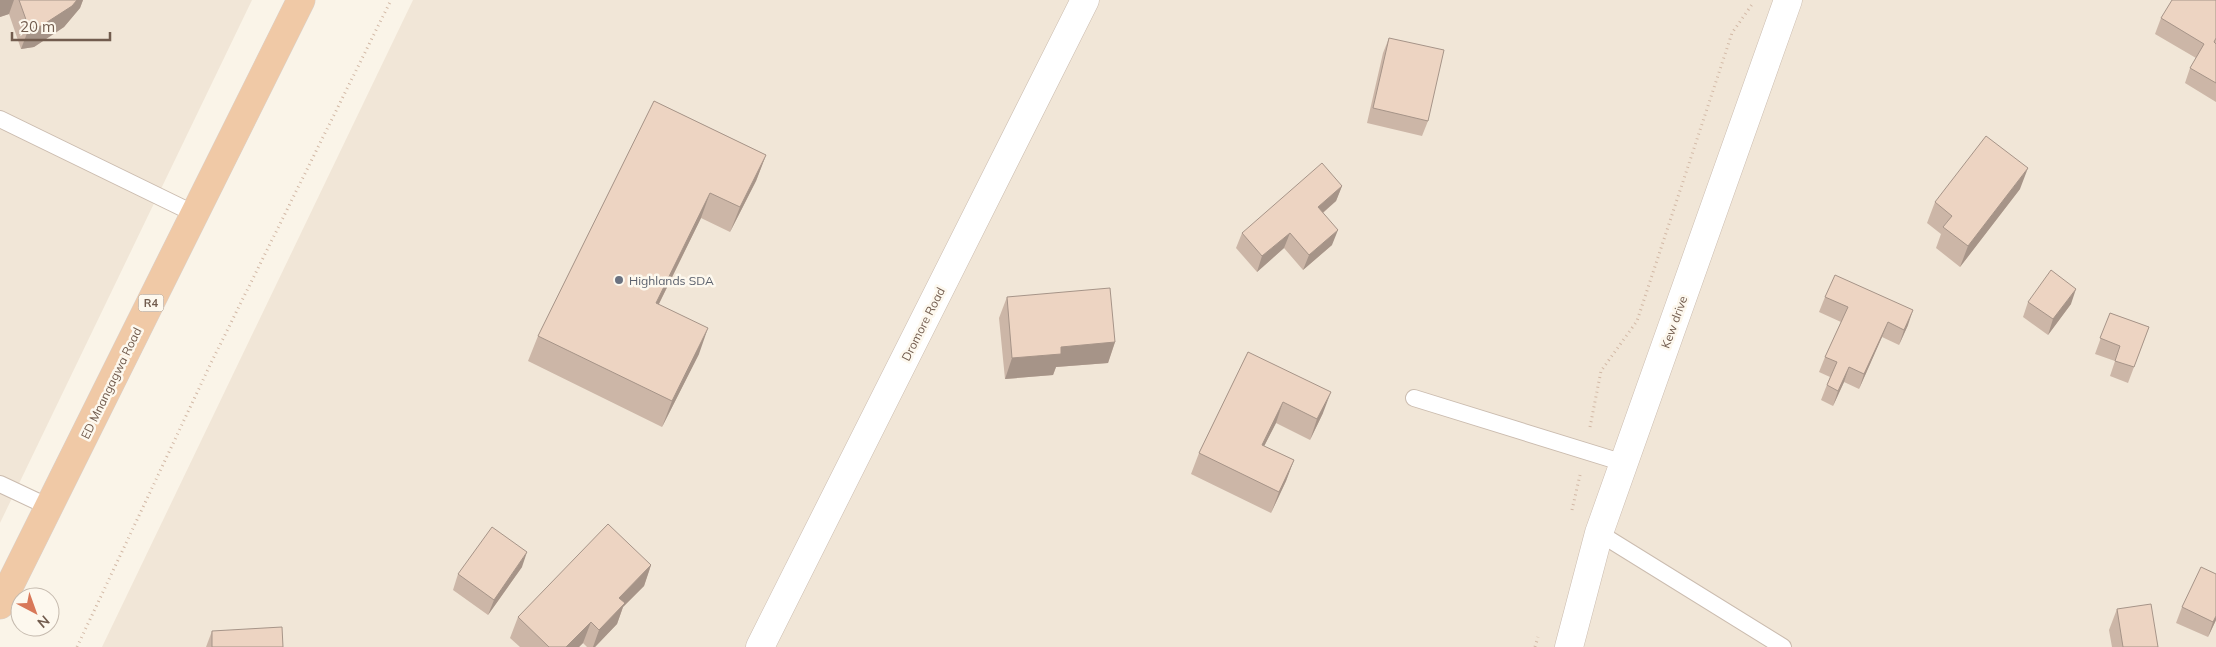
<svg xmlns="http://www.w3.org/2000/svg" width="2216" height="647" viewBox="0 0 2216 647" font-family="Mulish,sans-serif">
<rect width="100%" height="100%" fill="#faf4e8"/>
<path fill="#f1e6d7" d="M0,0H252L0,523Z
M413,0H2216V647H102Z"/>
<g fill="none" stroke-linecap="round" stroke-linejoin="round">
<defs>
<path id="service" d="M0,119L195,214
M1414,398L1624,463
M0,484L49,507
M1599,533L1783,647"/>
<path id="minor" d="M760,647L1085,0"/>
<path id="tertiary" d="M1569,647L1599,533L1788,0"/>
<path id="trunk" d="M0,605L301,0"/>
</defs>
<use href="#service" stroke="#cbbcaf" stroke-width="18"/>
<use href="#minor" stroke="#cbbcaf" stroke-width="29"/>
<use href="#tertiary" stroke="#cbbcaf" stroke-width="29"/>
<use href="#trunk" stroke="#d8d1cd" stroke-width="29"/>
<path stroke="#d2b8a5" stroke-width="3" stroke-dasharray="1 4" stroke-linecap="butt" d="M1590,427L1601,371L1637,321L1732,33L1753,3
M1572,510L1580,475
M77,647L211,363L391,0
M1535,647L1538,637"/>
<use href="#service" stroke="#fff" stroke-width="16"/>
<use href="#minor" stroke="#fff" stroke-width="28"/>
<use href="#tertiary" stroke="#fff" stroke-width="28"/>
<use href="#trunk" stroke="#f0c9a6" stroke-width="28"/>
</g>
<path fill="#ccb6a7" d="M0,0H83L80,8L64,27L34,47L21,49L9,14L0,17Z
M2216,0V102L2185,83L2190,68L2196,58L2155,34L2161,18Z
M1389,38L1428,121L1422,136L1367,123L1383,53Z
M654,101L766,155L756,181L730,232L701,218L659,304L699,354L662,427L528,361L538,336Z
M1342,186L1336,201L1323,213L1332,245L1303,270L1284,248L1257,272L1236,248L1242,233Z
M2020,189L1960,267L1936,248L1941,234L1927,223L1935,202Z
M1007,297L1115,342L1108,363L1056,367L1053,375L1005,379L999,318Z
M1825,297L1908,325L1899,345L1882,337L1859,389L1844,382L1833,406L1821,400L1830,377L1819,372L1825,357L1841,322L1819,312Z
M2028,302L2071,304L2048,335L2023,317Z
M2110,313L2149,327L2128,383L2110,376L2115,361L2095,354Z
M1248,352L1323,413L1310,440L1276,423L1264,446L1294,460L1286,481L1271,513L1191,474L1199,453Z
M651,565L644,586L623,607L617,624L595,647H587L583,643L579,647H520L510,638L518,617Z
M522,567L488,615L453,590L458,574Z
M2216,574V620L2208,637L2176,623L2182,607Z
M2117,609L2158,647H2112L2109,630Z
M212,631L283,647H206Z"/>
<path fill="#a69488" d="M0,0H14L9,14L0,17Z
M77,0H83L80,8L64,27L34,47L21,49L29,28Z
M766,155L756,181L730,232L740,207Z
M2028,168L2020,189L1960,267L1968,246Z
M1342,186L1336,201L1312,222L1318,207Z
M710,193L701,218L647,328L656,303Z
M1338,230L1332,245L1303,270L1309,255Z
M1290,233L1284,248L1257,272L1262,256Z
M2076,289L2071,304L2048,335L2053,319Z
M1913,310L1908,325L1899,345L1904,330Z
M1888,322L1882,337L1859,389L1864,374Z
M708,328L699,354L662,427L672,401Z
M1115,342L1108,363L1056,367L1053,375L1005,379L1012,358L1061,347Z
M1849,367L1844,382L1833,406L1838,391Z
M1331,392L1323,413L1310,440L1317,419Z
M1283,402L1276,423L1254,466L1262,445Z
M1294,460L1286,481L1271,513L1279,492Z
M527,552L522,567L488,615L494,600Z
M651,565L644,586L623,607L617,624L595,647H593L599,630L619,598Z
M2216,616V620L2208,637L2213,622Z
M591,622L583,643L579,647H566Z"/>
<path fill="#edd4c2" stroke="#a69488" d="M19,0H77L72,6L41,26L29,28Z
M2172,0H2216V38L2214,42L2216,44V83L2190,68L2204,44L2161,18Z
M1389,38L1444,50L1428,121L1373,108Z
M654,101L766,155L740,207L710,193L656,303L708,328L672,401L538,336Z
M1986,136L2028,168L1968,246L1943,227L1952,216L1935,202Z
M1322,163L1342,186L1318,207L1338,230L1309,255L1290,233L1262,256L1242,233Z
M2051,270L2076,289L2053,319L2028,302Z
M1835,275L1913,310L1904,330L1888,322L1864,374L1849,367L1838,391L1827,385L1837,362L1825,357L1848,307L1825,297Z
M1110,288L1115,342L1061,347V354L1012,358L1007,297Z
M2110,313L2149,327L2134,367L2115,361L2120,346L2100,338Z
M1248,352L1331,392L1317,419L1283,402L1262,445L1294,460L1279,492L1199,453Z
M608,524L651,565L619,598L625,603L599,630L591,622L566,647H549L518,617Z
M492,527L527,552L494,600L458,574Z
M2201,567L2216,574V616L2213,622L2182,607Z
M2151,604L2158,647H2123L2117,609Z
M282,627L283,647H212V631Z"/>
<circle fill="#6b7280" stroke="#fdf8ee" stroke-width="2" cx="619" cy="280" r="5"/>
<g text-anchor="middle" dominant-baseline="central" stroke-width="5" stroke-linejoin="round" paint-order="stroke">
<rect fill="#fdf8ee" stroke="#9c8b7e" stroke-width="1" x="138.5" y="294.5" width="25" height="17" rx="4"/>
<g font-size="11" font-weight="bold" fill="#725c4e">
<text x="151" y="303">R4</text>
</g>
<g font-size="12" fill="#5b616d" stroke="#fdf8ee" text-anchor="start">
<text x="629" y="280">Highlands SDA</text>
</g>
<g font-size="12" fill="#725c4e" stroke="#fdf8ee">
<text transform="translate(1674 322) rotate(-70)">Kew drive</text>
<text transform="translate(923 324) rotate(-63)">Dromore Road</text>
<text transform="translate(111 383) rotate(-64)">ED Mnangagwa Road</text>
</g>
</g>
<g transform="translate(35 612) rotate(139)"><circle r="24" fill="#fdf8ee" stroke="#c5baae"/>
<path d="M0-4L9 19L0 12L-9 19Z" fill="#d87859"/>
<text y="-8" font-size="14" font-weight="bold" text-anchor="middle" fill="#725c4e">N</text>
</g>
<path d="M12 32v8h98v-8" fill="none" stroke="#725c4e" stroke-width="2.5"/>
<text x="20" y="32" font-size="15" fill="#725c4e" stroke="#fdf8ee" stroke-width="4" paint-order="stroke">20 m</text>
</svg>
